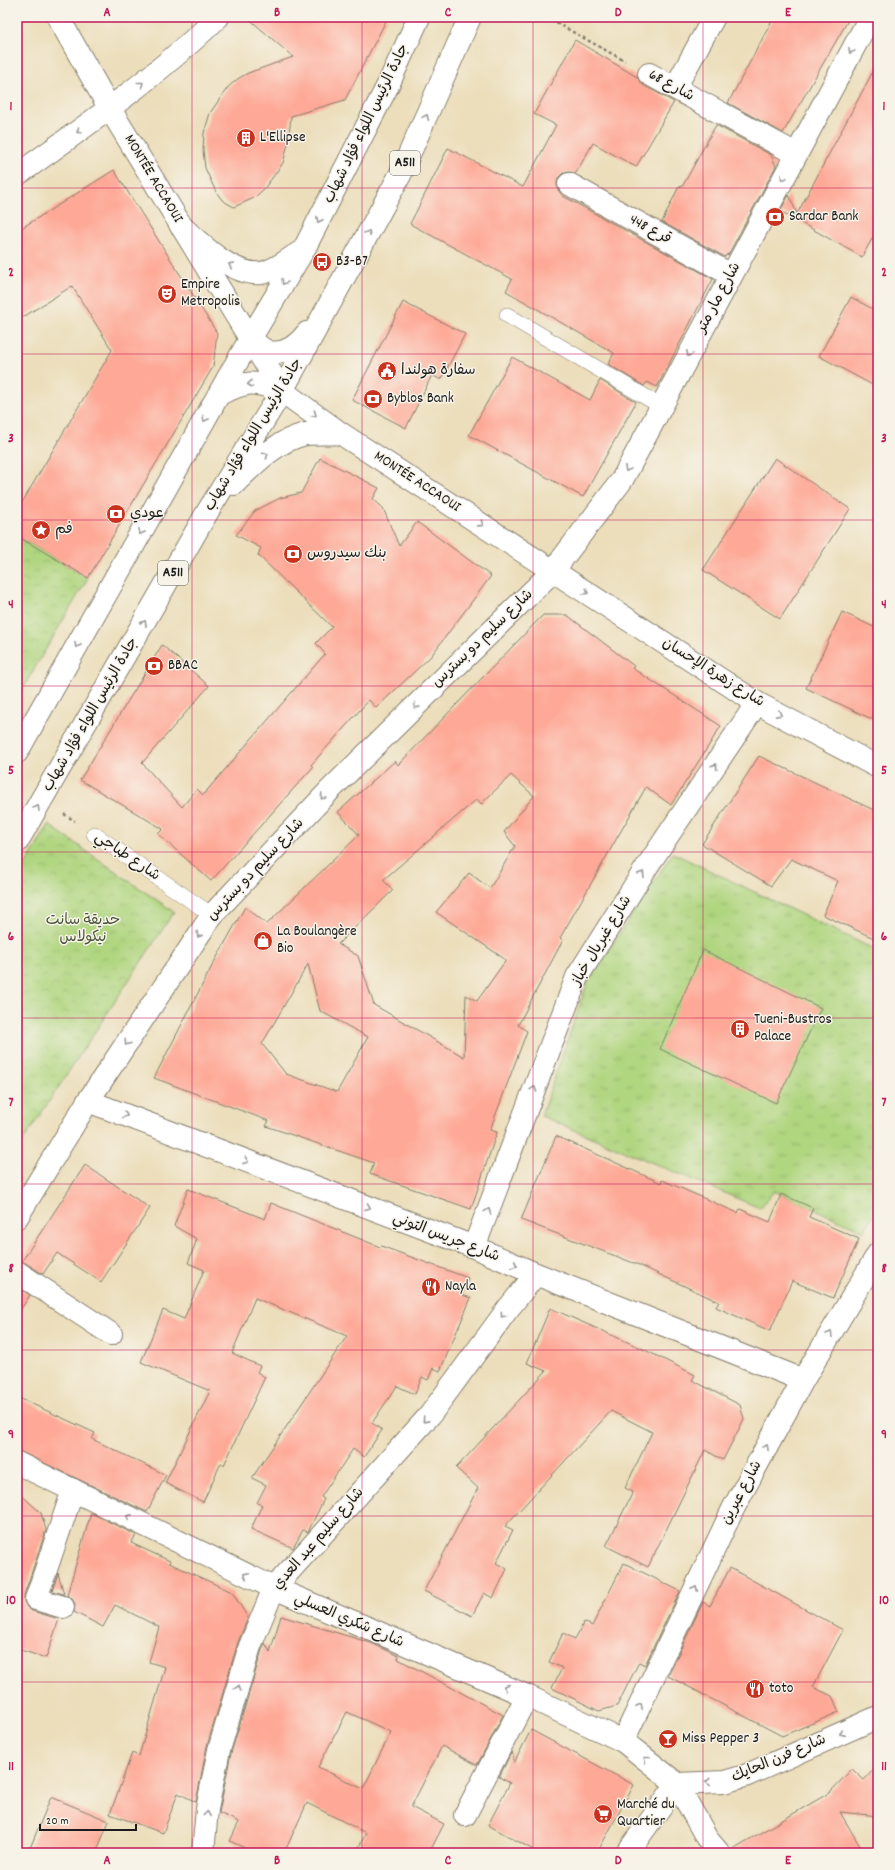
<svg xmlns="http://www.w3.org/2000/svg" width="895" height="1870" viewBox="0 0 895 1870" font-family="Dekko,'Playpen Sans Arabic',sans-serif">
<defs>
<pattern id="grass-tufts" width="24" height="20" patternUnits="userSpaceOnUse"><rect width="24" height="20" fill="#b0d680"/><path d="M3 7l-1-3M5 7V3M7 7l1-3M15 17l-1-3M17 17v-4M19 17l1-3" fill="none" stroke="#97b76e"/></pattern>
<pattern id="park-crowns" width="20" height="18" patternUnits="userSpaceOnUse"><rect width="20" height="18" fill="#b0d680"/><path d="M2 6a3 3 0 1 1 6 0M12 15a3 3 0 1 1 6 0" fill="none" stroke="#97b76e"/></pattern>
</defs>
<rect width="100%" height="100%" fill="#f7f3e8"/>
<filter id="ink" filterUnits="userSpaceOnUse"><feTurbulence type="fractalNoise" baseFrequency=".025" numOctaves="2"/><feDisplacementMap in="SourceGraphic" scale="8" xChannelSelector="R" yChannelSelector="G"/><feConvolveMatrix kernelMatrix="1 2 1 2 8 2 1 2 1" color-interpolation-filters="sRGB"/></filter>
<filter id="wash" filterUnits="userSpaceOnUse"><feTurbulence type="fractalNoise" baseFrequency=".012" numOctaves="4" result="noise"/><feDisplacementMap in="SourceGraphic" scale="16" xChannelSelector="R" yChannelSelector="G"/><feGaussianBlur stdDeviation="0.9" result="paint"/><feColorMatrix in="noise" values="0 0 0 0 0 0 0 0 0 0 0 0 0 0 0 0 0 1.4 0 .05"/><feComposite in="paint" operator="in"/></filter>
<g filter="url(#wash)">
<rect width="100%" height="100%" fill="#ecdebb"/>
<path fill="url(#grass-tufts)" stroke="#66794e" d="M673,853L878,951V1208L864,1231L774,1191L760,1208L541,1116L588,981Z"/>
<path fill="url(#park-crowns)" stroke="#66794e" d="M17,536L88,578L17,698Z
M49,825L174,912L17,1150V879Z"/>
<g id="blocks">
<path fill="#fea997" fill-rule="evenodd" d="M247,17H388L345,100L291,116L288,144L283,163L264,189L254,198L234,207L223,201L216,192L205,168L203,150L204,133L210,113L228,87L239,78L248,73L293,57Z
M774,17H850L783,133L728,103Z
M575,40L637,77L643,85L674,102L636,167L593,143L576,173L569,172L563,173L558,178L557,184L558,190L563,196L713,279L657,387L647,382L644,386L608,364L614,353L506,291L512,279L410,224L448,148L523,187L556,125L534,114Z
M878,62V228L862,257L780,211L789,195L797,214Z
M716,125L771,155L776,166L728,255L727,254L725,257L662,222L679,186L682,187Z
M114,170L217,333L213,367L88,578L17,536V511L112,350L72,286L17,321V231Z
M851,297L878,312V388L819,356Z
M403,302L465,334L441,380L432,375L406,428L352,400Z
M512,357L590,400L600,380L636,402L583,497L469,435Z
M320,458L379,488L373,499L383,508L399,546L417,522L491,576L431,656L376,708L369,700L311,765L313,767L211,881L158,834L163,829L80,780L162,645L209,686L142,763L182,807L197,789L203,795L325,654L316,643L332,627L258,555L261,548L236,535L255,511L280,498L301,493Z
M775,458L850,509L780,619L703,570Z
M842,612L878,629V722L806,688Z
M543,615H567L634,666L632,668L721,726L671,805L646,787L560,938L563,940L518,1025L527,1031L490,1130L497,1132L471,1209L370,1174L374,1163L266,1126L269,1121L154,1078L212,966L245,907L267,924L359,835L338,812L395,761L398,765ZM511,775L534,796L504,832L515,846L490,888L469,873L436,912L506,960L477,1001L466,995L464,1057L374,1005L358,956L338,944L393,890L383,880L477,799L481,804ZM308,964L320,1011L368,1037L337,1092L286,1074L262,1044Z
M759,756L878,812V940L823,915L838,881L791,859L771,886L702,844Z
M703,950L821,1008L776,1103L660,1049Z
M556,1136L661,1183L662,1180L738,1213L740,1209L770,1222L781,1194L813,1208L809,1217L859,1239L833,1298L792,1281L770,1331L716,1307L719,1302L639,1265L521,1220Z
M85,1165L150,1208L101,1282L57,1253L43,1274L22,1261Z
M188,1189L265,1219L271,1203L380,1247L381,1246L468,1278L462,1295L471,1298L440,1371L433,1368L428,1380L422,1377L415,1394L397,1386L372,1423L382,1430L364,1457L353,1449L321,1497L324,1499L308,1532L303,1530L293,1548L251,1529L262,1505L257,1503L266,1485L252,1478L347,1336L255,1298L232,1353L260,1366L257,1372L265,1377L224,1465L221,1463L203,1502L165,1483L210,1391L141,1362L163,1310L184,1319L204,1270L188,1263L197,1239L174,1226Z
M17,1287L30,1295L17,1315Z
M550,1308L641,1348L695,1375L692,1380L740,1405L744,1419L723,1460L705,1450L648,1567L606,1546L633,1492L625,1488L652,1432L611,1411L505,1526L513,1530L496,1563L507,1569L493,1598L484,1593L472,1616L424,1591L478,1488L456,1468L546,1371L527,1363Z
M17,1397L95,1433L92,1439L166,1475L147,1512L17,1450Z
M17,1491L41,1513L46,1530L24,1595V1601L27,1607L32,1611L59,1619L46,1658L17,1649Z
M91,1513L136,1535L131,1543L170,1561L169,1563L232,1592L248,1618L238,1642L207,1746L196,1802L178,1793L163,1833L110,1814L132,1753L139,1756L165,1667L149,1662L159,1627L115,1605L103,1627L74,1612L75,1604L72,1599L67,1595Z
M624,1563L680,1591L645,1665L639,1662L617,1706L599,1711L552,1688L562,1668L549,1662L563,1633L575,1639L584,1622L592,1626Z
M730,1568L843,1630L813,1687L832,1696L839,1712L782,1736L668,1676L703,1602L710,1606Z
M58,1573L64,1594L52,1591Z
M281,1616L371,1643L399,1656L398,1659L503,1715L477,1765L442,1746L411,1807L444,1824L429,1853H356L366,1833L307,1803L284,1853H255L230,1841L239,1822L219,1813L231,1753L262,1650L265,1643L270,1652ZM347,1712L391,1732L363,1789L318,1767Z
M531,1730L634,1785L597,1853H539L488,1825L510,1783L499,1777L512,1751L514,1763Z
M878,1765V1816L840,1812L864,1853H731V1850L829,1793L852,1769L864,1780Z
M51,1797L109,1821L96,1853H28Z"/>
</g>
</g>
<g filter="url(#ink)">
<use href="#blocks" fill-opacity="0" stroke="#847d6c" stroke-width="1"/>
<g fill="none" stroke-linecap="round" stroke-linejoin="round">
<defs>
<path id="lane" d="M507,315L661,406
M94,834L212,915"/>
<path id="street" d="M649,74L796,154
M675,88L714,17
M17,175C86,126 156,77 218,17
M569,184L731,275
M88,1101L474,1247L536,1274L803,1380
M474,1247L577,977L646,868L757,703
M17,1272L111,1334
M63,1607L36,1599L73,1490
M623,1741L733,1509L803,1380L878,1254
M465,1815L527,1696
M203,1853L207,1809L219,1750L250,1646L274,1588L430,1415L507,1310L536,1274
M627,1853L677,1784L708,1840L719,1853"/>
<path id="secondary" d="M58,17L110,109L282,391L340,433L757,703L878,767
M17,1217L88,1101L212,915L330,790L553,571L622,480L870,17
M17,1463L274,1588L527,1696L623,1741L677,1784L724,1782L745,1776L878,1717"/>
<path id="highway" d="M181,226C201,244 232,276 261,273C275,271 290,258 302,251
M250,339C255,343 263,350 269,352C285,355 298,345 307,333
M219,394C248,381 252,380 282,391
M234,484C254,464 277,440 306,434C317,433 329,434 340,433
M17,752L250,339L304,249L388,85L419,17
M17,842L208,511L282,391L400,175L470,17"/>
</defs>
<use href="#lane" stroke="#847d6c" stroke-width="16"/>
<use href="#street" stroke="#847d6c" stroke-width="24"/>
<use href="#secondary" stroke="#847d6c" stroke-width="24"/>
<use href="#highway" stroke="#847d6c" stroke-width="24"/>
<path stroke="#847d6c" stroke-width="2.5" stroke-dasharray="3 3" stroke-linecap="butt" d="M546,17L625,61
M64,814L75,821"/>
<use href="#lane" stroke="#fff" stroke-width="15"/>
<use href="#street" stroke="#fff" stroke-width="22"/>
<use href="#secondary" stroke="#fff" stroke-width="22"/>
<use href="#highway" stroke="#fff" stroke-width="22"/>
</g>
<defs><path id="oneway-chevron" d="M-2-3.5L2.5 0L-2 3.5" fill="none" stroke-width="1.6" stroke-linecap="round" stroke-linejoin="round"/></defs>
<g stroke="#999">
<use href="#oneway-chevron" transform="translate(851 51) rotate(118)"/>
<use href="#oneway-chevron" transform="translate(141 84) rotate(-39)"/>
<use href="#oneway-chevron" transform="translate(426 117) rotate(-66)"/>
<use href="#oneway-chevron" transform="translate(79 131) rotate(144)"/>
<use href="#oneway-chevron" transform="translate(783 178) rotate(118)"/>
<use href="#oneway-chevron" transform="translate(319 220) rotate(117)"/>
<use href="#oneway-chevron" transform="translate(368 233) rotate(-61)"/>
<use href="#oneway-chevron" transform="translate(231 265) rotate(-153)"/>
<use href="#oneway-chevron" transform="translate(284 282) rotate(121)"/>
<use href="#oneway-chevron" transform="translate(689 354) rotate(118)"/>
<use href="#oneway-chevron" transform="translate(250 384) rotate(174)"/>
<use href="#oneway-chevron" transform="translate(314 414) rotate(35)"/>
<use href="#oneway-chevron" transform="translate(205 419) rotate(119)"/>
<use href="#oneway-chevron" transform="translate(266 455) rotate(-34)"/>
<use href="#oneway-chevron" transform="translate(627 469) rotate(118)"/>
<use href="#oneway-chevron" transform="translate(481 524) rotate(33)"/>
<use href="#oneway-chevron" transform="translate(141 532) rotate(119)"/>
<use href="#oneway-chevron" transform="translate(586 592) rotate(33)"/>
<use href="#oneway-chevron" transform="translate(144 623) rotate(-60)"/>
<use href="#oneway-chevron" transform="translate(77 645) rotate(119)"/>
<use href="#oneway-chevron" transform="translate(416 706) rotate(136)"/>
<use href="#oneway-chevron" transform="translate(779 714) rotate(28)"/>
<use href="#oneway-chevron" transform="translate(715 766) rotate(-56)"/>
<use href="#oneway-chevron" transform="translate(323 797) rotate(133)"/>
<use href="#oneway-chevron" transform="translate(37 808) rotate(-60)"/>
<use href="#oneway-chevron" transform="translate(642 874) rotate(-58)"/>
<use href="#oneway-chevron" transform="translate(199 935) rotate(124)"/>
<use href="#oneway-chevron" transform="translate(127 1043) rotate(124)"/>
<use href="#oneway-chevron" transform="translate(534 1089) rotate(-70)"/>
<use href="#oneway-chevron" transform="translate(125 1115) rotate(21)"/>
<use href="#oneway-chevron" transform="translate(246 1161) rotate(21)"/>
<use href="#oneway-chevron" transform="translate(368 1207) rotate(21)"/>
<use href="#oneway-chevron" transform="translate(488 1211) rotate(-69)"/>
<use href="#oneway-chevron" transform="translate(515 1265) rotate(23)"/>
<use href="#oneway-chevron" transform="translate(503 1315) rotate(126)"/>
<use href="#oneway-chevron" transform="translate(830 1334) rotate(-59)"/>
<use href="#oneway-chevron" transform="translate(425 1420) rotate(132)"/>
<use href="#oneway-chevron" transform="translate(766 1447) rotate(-62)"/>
<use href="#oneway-chevron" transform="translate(129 1517) rotate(-154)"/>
<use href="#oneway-chevron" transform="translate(246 1575) rotate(-154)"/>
<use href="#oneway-chevron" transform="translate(695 1588) rotate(-65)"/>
<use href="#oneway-chevron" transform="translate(506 1687) rotate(-157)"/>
<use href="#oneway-chevron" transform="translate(238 1688) rotate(-73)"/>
<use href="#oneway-chevron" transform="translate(640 1706) rotate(-65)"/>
<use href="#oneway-chevron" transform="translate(842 1733) rotate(156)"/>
<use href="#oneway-chevron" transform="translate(646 1759) rotate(-142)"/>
<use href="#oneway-chevron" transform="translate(708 1782) rotate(178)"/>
<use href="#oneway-chevron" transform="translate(207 1814) rotate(-83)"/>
</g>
</g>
<path fill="none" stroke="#c2185b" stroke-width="1" stroke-opacity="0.55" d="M192,17V1853M362,17V1853M533,17V1853M703,17V1853M17,188H878M17,354H878M17,520H878M17,686H878M17,852H878M17,1018H878M17,1184H878M17,1350H878M17,1516H878M17,1682H878"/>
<defs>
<symbol id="building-disc" viewBox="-11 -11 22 22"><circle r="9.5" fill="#c8321e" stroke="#f7f3e8"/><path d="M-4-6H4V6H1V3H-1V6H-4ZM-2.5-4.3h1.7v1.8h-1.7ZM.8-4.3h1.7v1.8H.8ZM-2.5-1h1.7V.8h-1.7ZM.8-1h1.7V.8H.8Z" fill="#fff"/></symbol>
<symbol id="bank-disc" viewBox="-11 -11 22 22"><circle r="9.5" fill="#c8321e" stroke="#f7f3e8"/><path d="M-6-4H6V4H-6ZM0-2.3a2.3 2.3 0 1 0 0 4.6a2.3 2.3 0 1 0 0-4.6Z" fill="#fff"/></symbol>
<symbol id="bus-disc" viewBox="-11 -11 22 22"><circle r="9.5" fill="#c8321e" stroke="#f7f3e8"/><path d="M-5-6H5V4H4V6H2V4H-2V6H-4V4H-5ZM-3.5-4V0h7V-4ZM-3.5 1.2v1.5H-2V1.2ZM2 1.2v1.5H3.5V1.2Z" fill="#fff"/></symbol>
<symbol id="theatre-disc" viewBox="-11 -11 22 22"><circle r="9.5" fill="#c8321e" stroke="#f7f3e8"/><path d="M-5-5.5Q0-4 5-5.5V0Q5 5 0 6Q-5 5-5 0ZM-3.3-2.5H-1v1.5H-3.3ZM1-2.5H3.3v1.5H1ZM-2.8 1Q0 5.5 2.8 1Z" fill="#fff"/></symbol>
<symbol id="civic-disc" viewBox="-11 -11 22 22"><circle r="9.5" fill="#c8321e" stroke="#f7f3e8"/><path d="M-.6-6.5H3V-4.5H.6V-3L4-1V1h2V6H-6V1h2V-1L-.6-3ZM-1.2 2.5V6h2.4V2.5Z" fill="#fff"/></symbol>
<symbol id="sight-disc" viewBox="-11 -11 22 22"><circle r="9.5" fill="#c8321e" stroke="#f7f3e8"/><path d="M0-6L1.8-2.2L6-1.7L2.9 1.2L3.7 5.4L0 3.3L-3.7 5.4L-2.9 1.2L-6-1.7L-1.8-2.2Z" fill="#fff"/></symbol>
<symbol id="shop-disc" viewBox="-11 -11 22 22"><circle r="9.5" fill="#c8321e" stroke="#f7f3e8"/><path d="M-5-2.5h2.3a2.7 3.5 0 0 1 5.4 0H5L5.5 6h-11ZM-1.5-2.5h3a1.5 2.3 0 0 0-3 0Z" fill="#fff"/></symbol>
<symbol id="restaurant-disc" viewBox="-11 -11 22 22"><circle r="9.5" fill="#c8321e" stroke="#f7f3e8"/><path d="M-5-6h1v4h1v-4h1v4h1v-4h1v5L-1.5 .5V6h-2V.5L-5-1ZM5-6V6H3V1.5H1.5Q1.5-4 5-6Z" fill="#fff"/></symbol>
<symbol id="bar-disc" viewBox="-11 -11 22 22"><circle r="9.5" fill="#c8321e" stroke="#f7f3e8"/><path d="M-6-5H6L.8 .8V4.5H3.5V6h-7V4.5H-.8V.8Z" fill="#fff"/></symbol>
<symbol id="supermarket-disc" viewBox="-11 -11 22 22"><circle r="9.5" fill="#c8321e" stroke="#f7f3e8"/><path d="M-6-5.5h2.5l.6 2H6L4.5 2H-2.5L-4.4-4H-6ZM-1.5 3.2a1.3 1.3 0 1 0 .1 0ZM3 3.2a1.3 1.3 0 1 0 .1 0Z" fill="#fff"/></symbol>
</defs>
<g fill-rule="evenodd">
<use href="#building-disc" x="235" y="127" width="22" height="22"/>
<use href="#bank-disc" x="764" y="206" width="22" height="22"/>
<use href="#bus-disc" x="311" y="251" width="22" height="22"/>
<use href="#theatre-disc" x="156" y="283" width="22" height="22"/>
<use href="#civic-disc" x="376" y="360" width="22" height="22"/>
<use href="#bank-disc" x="362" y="388" width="22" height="22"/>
<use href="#bank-disc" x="105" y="503" width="22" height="22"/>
<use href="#sight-disc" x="30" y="519" width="22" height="22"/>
<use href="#bank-disc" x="282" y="543" width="22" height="22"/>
<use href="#bank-disc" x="143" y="655" width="22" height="22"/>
<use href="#shop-disc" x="252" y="930" width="22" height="22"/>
<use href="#building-disc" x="729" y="1018" width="22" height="22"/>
<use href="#restaurant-disc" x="420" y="1276" width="22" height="22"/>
<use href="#restaurant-disc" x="744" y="1678" width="22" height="22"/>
<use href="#bar-disc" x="657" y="1728" width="22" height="22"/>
<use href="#supermarket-disc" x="592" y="1803" width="22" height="22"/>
</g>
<g text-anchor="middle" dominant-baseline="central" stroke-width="3" stroke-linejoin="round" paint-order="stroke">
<g fill="#f7f3e8" stroke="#5e5c59" stroke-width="1">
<rect x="390" y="151" width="30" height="24" rx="3"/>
<rect x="158" y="561" width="30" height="24" rx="3"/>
</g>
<g font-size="14" font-weight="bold" fill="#1c1c1c">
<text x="405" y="163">A511</text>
<text x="173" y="573">A511</text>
</g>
<g font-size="15" fill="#1c1c1c" stroke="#f7f3e8">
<text transform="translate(671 86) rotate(29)">شارع 68</text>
<text transform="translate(367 124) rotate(-64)">جادة الرئيس اللواء فؤاد شهاب</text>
<text transform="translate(153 179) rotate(59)">MONTÉE ACCAOUI</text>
<text transform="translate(650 230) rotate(29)">قرع 448</text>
<text transform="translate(719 298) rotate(-62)">شارع مار متر</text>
<text transform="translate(254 435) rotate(-59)">جادة الرئيس اللواء فؤاد شهاب</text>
<text transform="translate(417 482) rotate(33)">MONTÉE ACCAOUI</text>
<text transform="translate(483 639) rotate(-44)">شارع سليم دو بسترس</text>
<text transform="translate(713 673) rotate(32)">شارع زهرة الإحسان</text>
<text transform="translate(91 715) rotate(-60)">جادة الرئيس اللواء فؤاد شهاب</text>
<text transform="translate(127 857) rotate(34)">شارع طباجي</text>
<text transform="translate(256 870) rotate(-47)">شارع سليم دو بسترس</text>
<text transform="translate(602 941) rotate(-59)">شارع غبريال خباز</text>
<text transform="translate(446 1238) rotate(21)">شارع جريس التوني</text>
<text transform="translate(742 1493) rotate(-62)">شارع عبرين</text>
<text transform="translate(319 1539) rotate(-49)">شارع سليم عبد العدي</text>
<text transform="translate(349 1621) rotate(23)">شارع شكري العسلي</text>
<text transform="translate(779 1759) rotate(-23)">شارع فرن الحايك</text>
</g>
<g font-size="15" fill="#1c1c1c" stroke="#f7f3e8" text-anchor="start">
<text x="260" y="138">L'Ellipse</text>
<text x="789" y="217">Sardar Bank</text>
<text x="336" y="262">B3-B7</text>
<text x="181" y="285">Empire<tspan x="181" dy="17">Metropolis</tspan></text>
<text x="401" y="371">سفارة هولندا</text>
<text x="387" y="399">Byblos Bank</text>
<text x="130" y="514">عودي</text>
<text x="55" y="530">فم</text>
<text x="307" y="554">بنك سيدروس</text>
<text x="168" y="666">BBAC</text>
<text x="277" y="932">La Boulangère<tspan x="277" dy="17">Bio</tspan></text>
<text x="754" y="1020">Tueni-Bustros<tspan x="754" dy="17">Palace</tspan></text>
<text x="445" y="1287">Nayla</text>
<text x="769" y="1689">toto</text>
<text x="682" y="1739">Miss Pepper 3</text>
<text x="617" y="1805">Marché du<tspan x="617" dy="17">Quartier</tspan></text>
</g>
<g font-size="15" fill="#48543a" stroke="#f7f3e8">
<text x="83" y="921">حديقة سانت<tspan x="83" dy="17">نيكولاس</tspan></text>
</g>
</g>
<rect width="895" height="1870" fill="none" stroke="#f7f3e8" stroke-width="44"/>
<path d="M40 1824v6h96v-6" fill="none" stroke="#1c1c1c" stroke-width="2"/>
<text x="46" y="1824" font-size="12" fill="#1c1c1c" stroke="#f7f3e8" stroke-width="3" paint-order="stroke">20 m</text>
<rect x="22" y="22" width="851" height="1826" fill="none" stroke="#c2185b" stroke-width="1.5"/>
<g font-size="13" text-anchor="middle" font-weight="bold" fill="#c2185b">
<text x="107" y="16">A</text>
<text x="277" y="16">B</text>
<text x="448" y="16">C</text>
<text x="618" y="16">D</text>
<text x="788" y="16">E</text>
<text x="11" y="110">1</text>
<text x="884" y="110">1</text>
<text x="11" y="276">2</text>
<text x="884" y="276">2</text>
<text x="11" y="442">3</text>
<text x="884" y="442">3</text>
<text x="11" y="608">4</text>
<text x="884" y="608">4</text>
<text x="11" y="774">5</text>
<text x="884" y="774">5</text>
<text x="11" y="940">6</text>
<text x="884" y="940">6</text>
<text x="11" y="1106">7</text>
<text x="884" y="1106">7</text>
<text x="11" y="1272">8</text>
<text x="884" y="1272">8</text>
<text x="11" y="1438">9</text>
<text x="884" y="1438">9</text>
<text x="11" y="1604">10</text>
<text x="884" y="1604">10</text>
<text x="11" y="1770">11</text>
<text x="884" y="1770">11</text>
<text x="107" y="1864">A</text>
<text x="277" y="1864">B</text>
<text x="448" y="1864">C</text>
<text x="618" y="1864">D</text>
<text x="788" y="1864">E</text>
</g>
</svg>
